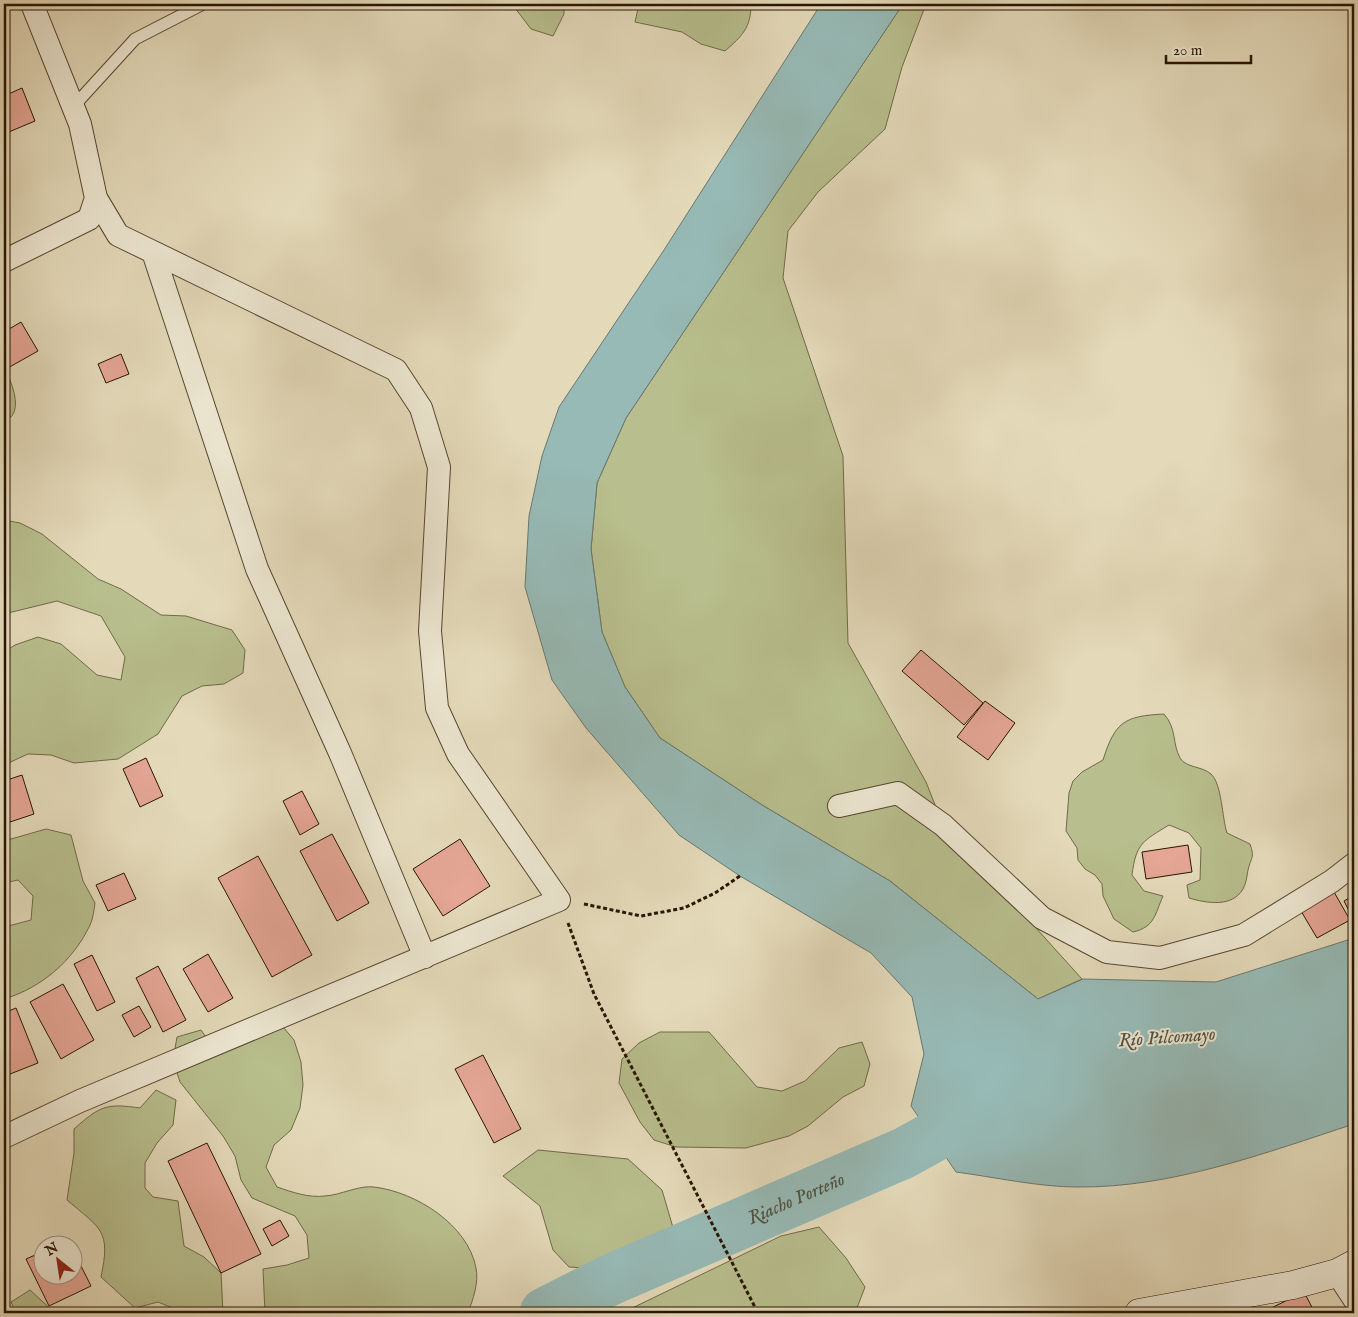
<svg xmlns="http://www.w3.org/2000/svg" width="1358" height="1317" viewBox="0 0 1358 1317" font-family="'IM FELL English',serif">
<rect width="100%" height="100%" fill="#e4daba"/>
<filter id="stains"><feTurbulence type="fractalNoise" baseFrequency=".004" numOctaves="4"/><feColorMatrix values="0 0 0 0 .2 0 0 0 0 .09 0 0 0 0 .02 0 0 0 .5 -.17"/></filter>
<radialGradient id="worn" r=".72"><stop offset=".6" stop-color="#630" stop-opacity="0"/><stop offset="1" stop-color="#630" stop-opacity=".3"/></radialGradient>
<path fill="#b8be8d" stroke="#706a47" d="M512,4H564V14L553,36L531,29Z
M639,4H751C751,28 742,36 725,51L701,44L682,32L635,22Z
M903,4H926L902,67L885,129L818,192L788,231L783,278L843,456L848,643L926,782L943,825L1082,979L1038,999L890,881L762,805L660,738L625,687L602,632L591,549L597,483L626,418Z
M4,371L7,372C13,388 24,413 4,422Z
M4,520L20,523L42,534L98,579L121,589L161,615L186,616L232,630L245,650L243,673L224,684L202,686L182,696L158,734L118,759L74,763L51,755L28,754L4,765V652L15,645L38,637L61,644L97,675L121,680L125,657L101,616L57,601L4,614Z
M1164,714C1177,729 1172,743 1180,758C1186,768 1202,766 1211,774C1222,784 1222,818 1227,833L1250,844C1255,858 1251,857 1248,870C1247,876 1246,884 1243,889C1232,908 1206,903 1189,898L1187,885L1200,880L1201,848L1189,833L1169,825C1143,841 1136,843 1132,875L1144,891L1163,896C1155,914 1155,927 1133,932L1114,919L1103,896L1102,884L1095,875L1085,869L1078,860L1077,848L1066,831L1069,793L1073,781L1082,772L1103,760C1115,722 1124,716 1164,714Z
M46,829L71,835L83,881L95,903C94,910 93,919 90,925C73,961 41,988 4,999V925L8,926L31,920L33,896L18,880L4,883V841Z
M279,1022L294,1040L301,1062L303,1085L300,1108L291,1130L274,1145L266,1167L277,1187C292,1192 308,1198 325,1196C341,1195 359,1185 374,1187C416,1192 468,1225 476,1268C479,1283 473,1299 468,1313H265L263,1269L287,1265L309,1258L307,1235L295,1216L252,1198L241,1180L235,1156L223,1136L180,1082L173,1060L177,1037L201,1030L215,1050Z
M660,1032H709L757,1087L782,1091L805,1081L839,1048L862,1042L870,1064L864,1086L843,1097L808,1126L789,1136L746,1148L676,1147L654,1140L640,1122L619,1083L622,1059L639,1043Z
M156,1090L176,1100L173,1125L157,1143L145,1163V1188L153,1197L178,1201L184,1246L204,1257L221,1273L223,1313H185L158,1302L135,1308L101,1277C111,1230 101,1229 67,1200L74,1153V1129C100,1106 106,1103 140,1108Z
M538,1150L628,1159L662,1190L674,1231L615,1270L569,1267L553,1250L540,1206L503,1176Z
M819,1227L846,1258L865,1287L855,1313H622L781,1236Z
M30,1290L55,1313H16L11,1302Z"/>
<path fill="#97bab6" stroke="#6b786e" d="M821,4H903L626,418L597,483L591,549L602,632L625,687L660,738L762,805L890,881L1038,999L1083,979L1216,982L1354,938V1124C1265,1153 1172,1188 1077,1187C1039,1187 994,1177 956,1172L911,1106L924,1054L912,997L871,953L740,876L679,835L586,728L552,680L525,587L529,516L542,456L559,407L664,250Z"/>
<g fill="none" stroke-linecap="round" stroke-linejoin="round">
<path stroke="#97bab6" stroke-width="51" id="s1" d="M545,1313L610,1280L904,1153L964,1120L983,1091"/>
</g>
<path fill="#e5a695" stroke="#281501" d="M22,88L35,121L4,134V96Z
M21,322L38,351L6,369L4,332Z
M121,354L129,374L106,383L98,364Z
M921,650L983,703L964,725L902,671Z
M985,701L1015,723L988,760L957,737Z
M146,758L163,796L140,807L123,769Z
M22,775L34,814L10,822L4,801V781Z
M302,791L319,824L300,835L283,801Z
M332,834L369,903L337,921L300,851Z
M460,839L490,886L443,916L413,869Z
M1188,845L1192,872L1146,879L1142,852Z
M258,856L312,955L272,977L218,878Z
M124,873L136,899L108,911L96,885Z
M1334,892L1350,920L1317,938L1301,911Z
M1354,895V916L1352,917L1344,901Z
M208,954L233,998L208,1012L183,969Z
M92,955L115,1002L97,1011L74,964Z
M158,966L186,1020L163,1032L136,978Z
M63,984L94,1040L61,1059L30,1002Z
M139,1006L151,1027L134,1037L122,1015Z
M16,1008L38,1063L5,1076L4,1013Z
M483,1055L521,1129L494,1143L455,1069Z
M207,1143L261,1254L221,1273L168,1161Z
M280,1220L289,1236L272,1246L263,1229Z
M69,1240L71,1244H59Z
M72,1248L91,1286L49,1306L26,1259L42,1252V1274H72Z
M1304,1292L1315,1313H1261Z"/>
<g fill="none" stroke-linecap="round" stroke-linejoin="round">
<defs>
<path id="lane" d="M73,107L135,39L203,4"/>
<path id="street" d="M153,252L257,569L340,753L425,957
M4,261L89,219L96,198L80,124L32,4
M839,806L898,793L943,825L1042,918L1107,952L1160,958L1244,935L1332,881L1354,864
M4,1137L80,1101L559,900L458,754L437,708L430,631L439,467L421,408L396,370L118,235L96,198
M1337,1273L1354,1299"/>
<path id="secondary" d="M1139,1313L1293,1285L1337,1273L1354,1264"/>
</defs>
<use href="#lane" stroke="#57462f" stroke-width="13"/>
<use href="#street" stroke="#57462f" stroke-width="24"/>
<use href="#secondary" stroke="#281501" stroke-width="29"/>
<path stroke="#281501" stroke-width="3" stroke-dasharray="4 2.5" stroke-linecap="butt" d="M584,904L641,916L684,908L715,893L740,876
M568,923L594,994L758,1313"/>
<use href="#lane" stroke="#ede7d2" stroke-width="11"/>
<use href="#street" stroke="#ede7d2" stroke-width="22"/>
<use href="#secondary" stroke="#ede7d2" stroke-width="28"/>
</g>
<g text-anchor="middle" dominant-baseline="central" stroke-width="4" stroke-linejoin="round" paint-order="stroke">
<g font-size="19" font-style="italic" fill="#4f4f40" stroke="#ede7d2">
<text transform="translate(1167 1038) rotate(-4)">Río Pilcomayo</text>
<text stroke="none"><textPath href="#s1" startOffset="276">Riacho Porteño</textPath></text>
</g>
</g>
<rect width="1358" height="1317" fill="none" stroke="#e4daba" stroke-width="20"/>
<rect x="5" y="5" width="1348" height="1307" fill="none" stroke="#281501" stroke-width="2.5"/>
<rect x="10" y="10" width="1338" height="1297" fill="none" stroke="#281501"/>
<g transform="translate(58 1260) rotate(330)"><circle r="24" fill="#ede7d2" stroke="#9e937e"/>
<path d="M0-4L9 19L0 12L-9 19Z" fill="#8f2418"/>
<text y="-8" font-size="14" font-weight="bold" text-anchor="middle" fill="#281501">N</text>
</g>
<path d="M1166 55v8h85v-8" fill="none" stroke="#281501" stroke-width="2.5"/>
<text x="1173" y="55" font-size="15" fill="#281501" stroke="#ede7d2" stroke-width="4" paint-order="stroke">20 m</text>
<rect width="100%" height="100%" filter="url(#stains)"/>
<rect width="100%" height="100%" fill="url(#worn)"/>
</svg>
